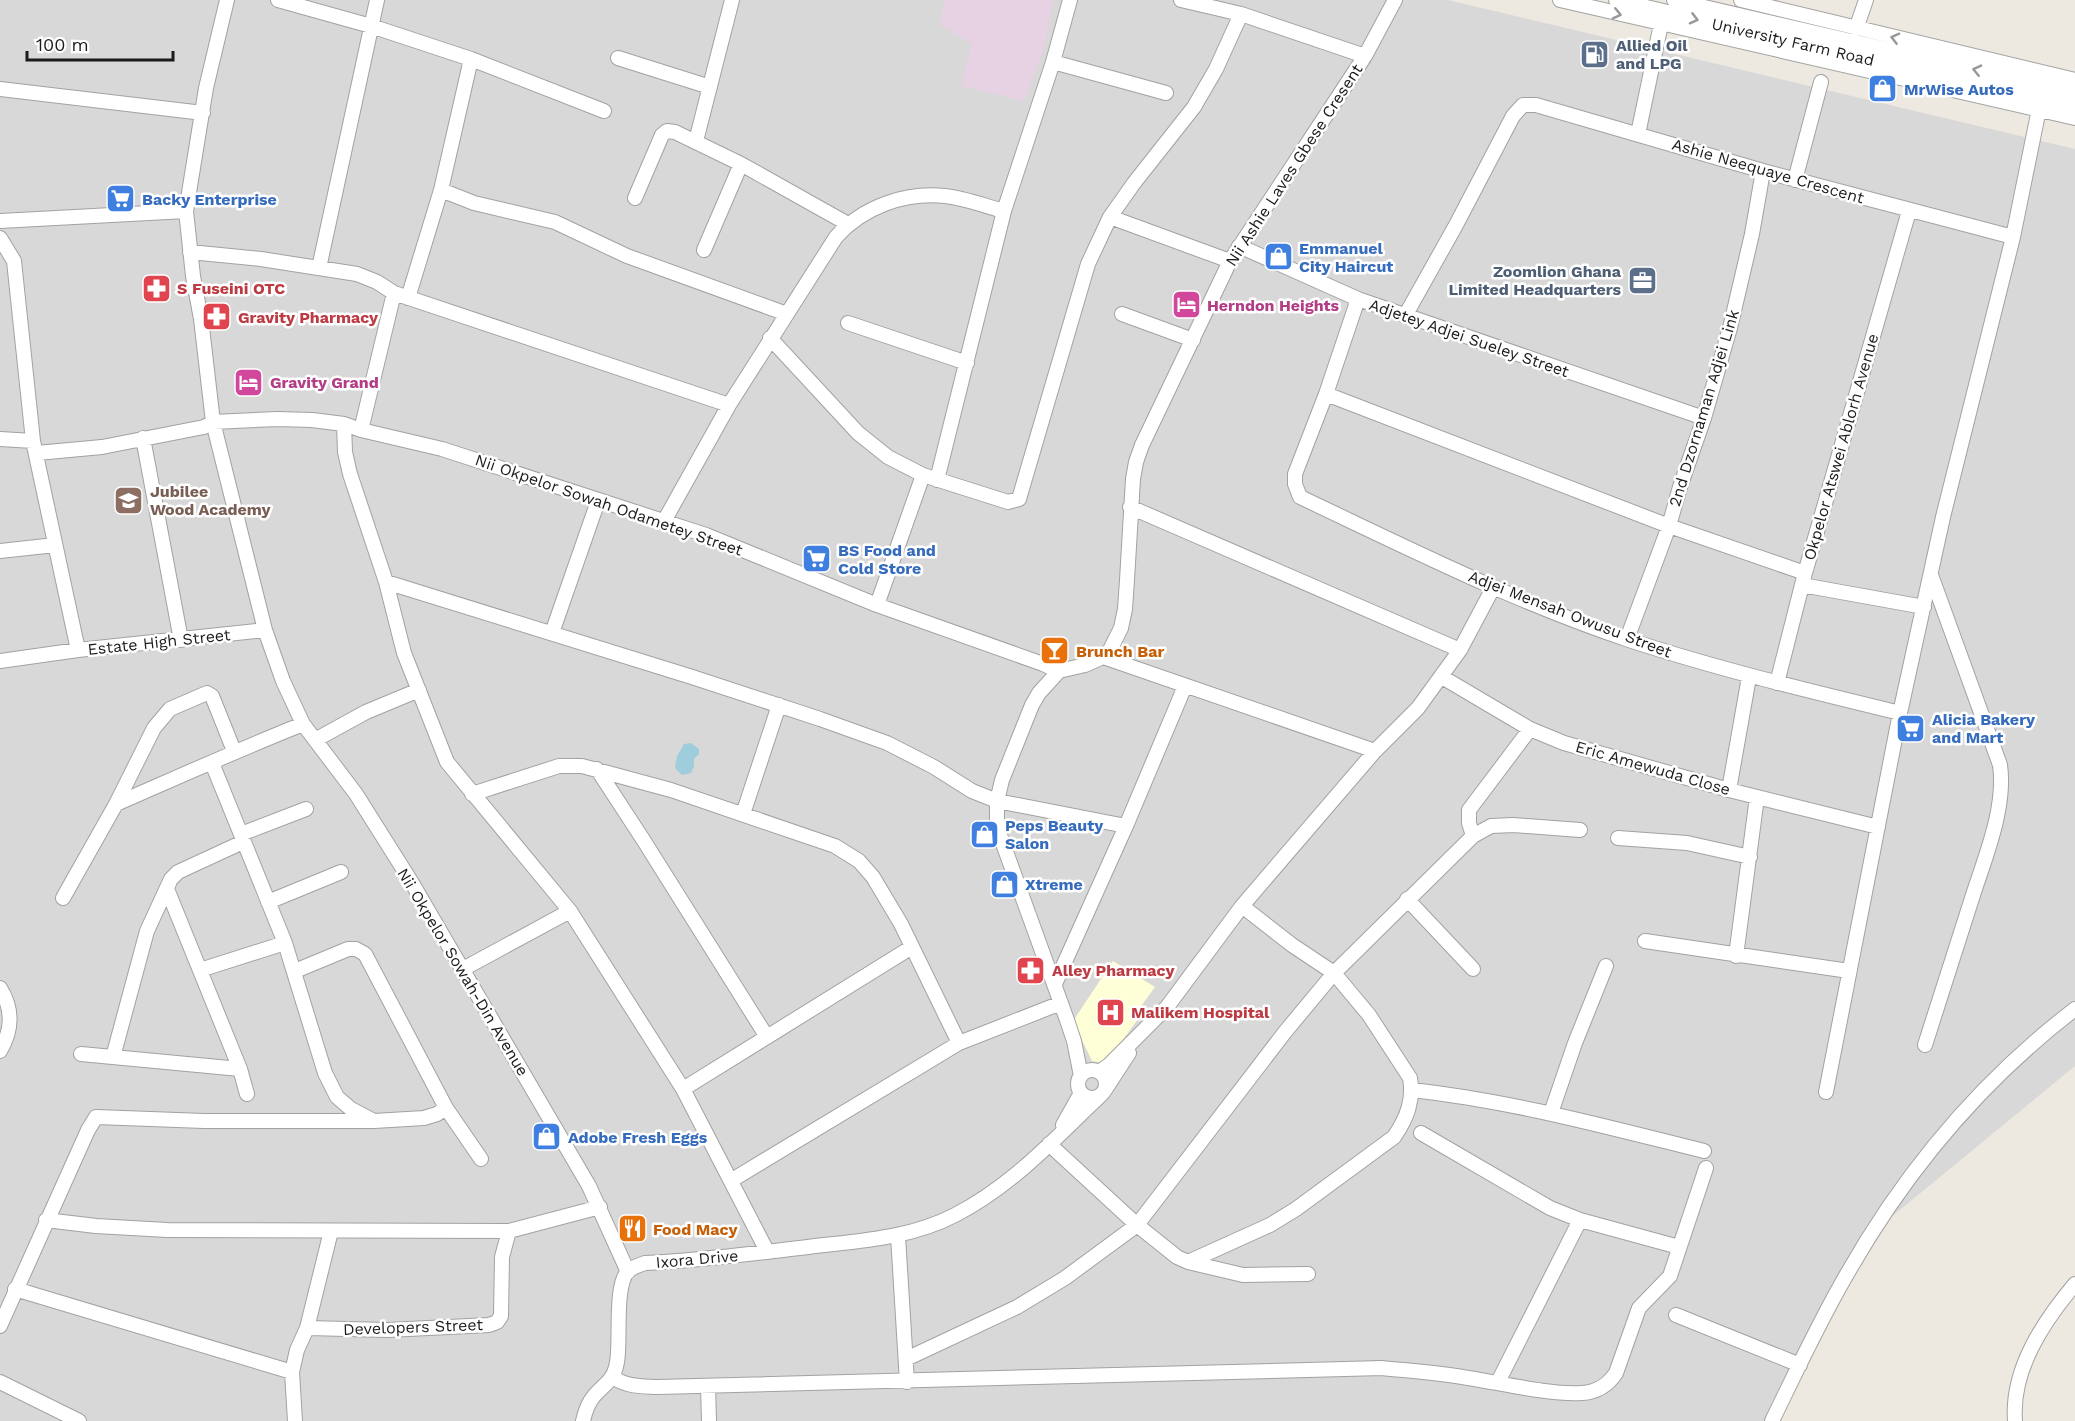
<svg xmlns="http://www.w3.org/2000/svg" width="2075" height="1421" viewBox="0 0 2075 1421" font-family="'Work Sans',sans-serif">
<rect width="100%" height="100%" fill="#ede9e0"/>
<path fill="#d9d8d8" d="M0,0H1448L2075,149V1066L1873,1232L1775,1421H0Z"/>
<path fill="#e6d2e2" d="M944,0H1053L1044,48L1024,101L961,86L972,44L940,25Z"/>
<path fill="#feffd7" d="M1113,961L1155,987L1139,1009L1141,1015L1108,1060L1102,1063L1092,1061L1073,1021Z"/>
<path fill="#9fcddc" d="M691,743L699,749V754L694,759V766L691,773L682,775L675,768L677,756L684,744Z"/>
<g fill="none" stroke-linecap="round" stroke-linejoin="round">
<defs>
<path id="minor" d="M227,0L206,88L186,211L193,276L201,319L213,422L265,630
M278,0L371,26L471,59L604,111
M1181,0L1241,14L1365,56
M1560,0L2075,118
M1616,0L2075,107
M1674,0L2075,93
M1741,0L2075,80
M1856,29L1866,0
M618,58L710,87
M1053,62L1166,93
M0,89L203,113
M1638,134L1661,24
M696,141L732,0
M1795,180L1821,82
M441,190L474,203L555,222L627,256L787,314
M635,198L662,135L667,131L675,132L741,164L848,224
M1110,217L1230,261
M0,221L186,211
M0,238L14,261L33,441L78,650
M1239,246L1358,299L1704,418
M704,250L741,164
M190,252L261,259L357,274L377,282L394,293L729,405
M319,268L377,0
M408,298L441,190L471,59
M1358,299L1326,394L1295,474V484L1300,497C1408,548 1515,602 1629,640C1718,669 1809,691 1900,713
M1122,314L1193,340
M1405,316L1456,225L1513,116L1523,105H1536L1763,171L2013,237
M848,323L967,363
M770,338L858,433L888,457L923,475L1008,502L1019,499L1088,264L1110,217L1134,183L1194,107L1216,69L1241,14
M1326,394L1669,526L1805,573
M344,424L345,452L350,474L386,582L404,653L447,762L570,911L683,1089L767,1251
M361,430L394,293
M143,438L181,640
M0,439L33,441
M37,453L102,447L204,427L213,422L277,419L312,420L344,424L361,430L442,449L706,535L877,605L1043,664L1059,671
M937,480L1004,211L1053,62L1070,0
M1130,507L1460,650
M663,523L729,405L836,237C863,207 904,192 945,196C964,198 985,206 1004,211
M0,551L55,545
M386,582L692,677L820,719L887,743L934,767L972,791L997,801L1126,826
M1802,585L1924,607
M877,605L923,475
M552,633L598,501
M1627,639L1669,526L1680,487L1704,418L1730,328L1752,234L1763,171
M1103,657L1375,751
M0,661L78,650L265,630L283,681L303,724L356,794L412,883L589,1186L628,1272
M1442,677L1530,729L1564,743L1729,790L1878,827
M1777,683L1805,573L1909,211
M315,740L366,712L419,690
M212,763L285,943L325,1073L337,1097L351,1109L372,1120
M597,769L644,841L767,1037
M1729,790L1749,677
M472,794L559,766H582L671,790L835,846L859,861L873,877L901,924L959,1043
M116,804C178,777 240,749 303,724
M743,814L779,705
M241,834L306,809
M1473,836L1469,823V810L1530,729
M1618,838L1687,843L1750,857
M167,889L240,1069L247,1094
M63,898L116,804L154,728L170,709L207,693L212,696L234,751
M1407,899L1473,969
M268,902L341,872
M1645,941L1849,971
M1736,956L1757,797
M463,969L570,911
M200,970L285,943
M295,971L348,949H356L365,954L446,1108L481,1159
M1055,984L1126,826L1185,686
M0,988C13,1009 13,1029 0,1051
M1925,1045C1941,995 1957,945 1973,895C1986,855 2006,807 2000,765L1931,575
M81,1054L240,1069
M113,1057L147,931L171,879L178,872L243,842
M1078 1084a14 14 0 1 1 28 0a14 14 0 1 1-28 0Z
M1099,1072L1109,1065L1167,1007L1242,906L1375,751L1418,708L1460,650L1493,588
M1081,1076L1074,1041L1067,1020L997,827V801L1002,780L1032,705L1039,693L1059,671L1085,665L1103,657L1110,650L1121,628L1125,609L1127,580L1133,479L1136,462L1142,445L1230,261L1365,56L1395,0
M683,1089L912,947
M1105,1090L1129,1053
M1412,1090C1512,1101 1607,1127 1704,1151
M1826,1092L1900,713L1943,517L2013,237L2039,109
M1551,1113L1575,1043L1606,966
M1063,1125L1081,1093
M1421,1133L1550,1208L1580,1220L1679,1247
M1049,1144L1137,1225L1177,1257L1188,1262L1243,1275L1308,1274
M732,1180L959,1043L1061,1003
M46,1220L96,1226L167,1230L509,1231L600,1207
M898,1236L907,1382
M1188,1262L1270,1225L1296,1209L1394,1137C1407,1118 1414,1100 1410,1078L1369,1015L1334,973L1292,945L1242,906
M15,1289L292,1372
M1676,1315L1800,1365
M0,1326L88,1130L96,1117L204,1121H374L424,1118L437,1114L446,1108
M307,1328L388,1330L489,1325L497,1322L501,1316L502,1257L509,1231
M906,1359L1017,1307L1065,1278L1137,1225L1285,1032L1334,973L1473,836L1491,826L1513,825L1580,830
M613,1377C626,1387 642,1386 658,1387L1382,1368C1411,1371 1440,1373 1468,1378C1501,1383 1550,1395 1582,1393C1598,1392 1608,1385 1616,1373L1639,1308L1670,1276L1706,1168
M0,1382L79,1421
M1498,1382L1580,1220
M708,1386L709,1421
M295,1421L292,1372L297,1350L307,1328L331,1231
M583,1421C585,1412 588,1403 594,1396C605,1383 614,1381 617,1362C621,1340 614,1286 628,1271C633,1267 639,1265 645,1263C697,1261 748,1254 800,1248C853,1241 907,1240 955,1215C1012,1186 1054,1139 1100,1096
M1772,1421C1796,1372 1819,1322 1847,1274C1905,1172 1981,1081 2075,1009
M2015,1421C2011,1370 2043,1322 2075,1284"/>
</defs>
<use href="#minor" stroke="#a2a2a2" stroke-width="16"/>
<use href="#minor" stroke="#fff" stroke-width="14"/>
</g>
<defs><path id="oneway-chevron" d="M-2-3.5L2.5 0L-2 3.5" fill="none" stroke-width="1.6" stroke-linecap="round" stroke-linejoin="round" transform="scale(1.5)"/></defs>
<g stroke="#989898">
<use href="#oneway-chevron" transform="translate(1617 14) rotate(13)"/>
<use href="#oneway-chevron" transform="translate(1694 19) rotate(14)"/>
<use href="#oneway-chevron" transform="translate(1895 38) rotate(-166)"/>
<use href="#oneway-chevron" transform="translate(1977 70) rotate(-167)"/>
</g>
<defs>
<symbol id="fuel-square" viewBox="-11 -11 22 22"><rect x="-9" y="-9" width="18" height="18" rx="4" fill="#5c6f8a" stroke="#fff"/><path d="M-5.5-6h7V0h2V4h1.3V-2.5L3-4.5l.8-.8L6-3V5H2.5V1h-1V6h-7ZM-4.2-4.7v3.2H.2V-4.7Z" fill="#fff"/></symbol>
<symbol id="shop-square" viewBox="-11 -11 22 22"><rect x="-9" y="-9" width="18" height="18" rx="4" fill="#3f7fe0" stroke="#fff"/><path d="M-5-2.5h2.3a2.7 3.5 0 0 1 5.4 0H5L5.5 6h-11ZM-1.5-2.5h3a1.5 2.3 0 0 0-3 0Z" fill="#fff"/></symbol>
<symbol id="supermarket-square" viewBox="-11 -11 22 22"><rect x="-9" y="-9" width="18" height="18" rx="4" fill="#3f7fe0" stroke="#fff"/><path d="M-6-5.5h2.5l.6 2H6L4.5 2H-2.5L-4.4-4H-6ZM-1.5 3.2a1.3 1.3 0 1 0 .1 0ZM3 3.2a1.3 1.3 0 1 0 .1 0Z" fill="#fff"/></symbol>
<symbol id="office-square" viewBox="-11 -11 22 22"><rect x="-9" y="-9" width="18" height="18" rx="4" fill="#5c6f8a" stroke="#fff"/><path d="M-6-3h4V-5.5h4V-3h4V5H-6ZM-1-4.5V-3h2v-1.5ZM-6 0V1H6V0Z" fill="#fff"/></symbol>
<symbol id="pharmacy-square" viewBox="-11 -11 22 22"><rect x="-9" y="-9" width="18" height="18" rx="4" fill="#e0444e" stroke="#fff"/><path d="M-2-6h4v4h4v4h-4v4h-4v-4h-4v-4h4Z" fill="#fff"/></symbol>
<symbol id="hotel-square" viewBox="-11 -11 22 22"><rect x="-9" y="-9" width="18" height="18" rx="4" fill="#d1479c" stroke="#fff"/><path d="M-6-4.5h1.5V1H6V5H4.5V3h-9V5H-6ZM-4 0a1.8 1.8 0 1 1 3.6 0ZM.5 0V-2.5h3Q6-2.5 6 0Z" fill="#fff"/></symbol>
<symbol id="school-square" viewBox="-11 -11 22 22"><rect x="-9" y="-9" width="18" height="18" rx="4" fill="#8d6e63" stroke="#fff"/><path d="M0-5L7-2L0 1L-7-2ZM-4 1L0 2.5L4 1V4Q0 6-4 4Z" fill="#fff"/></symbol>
<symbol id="bar-square" viewBox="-11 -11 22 22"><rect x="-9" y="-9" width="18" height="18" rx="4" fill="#e8710a" stroke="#fff"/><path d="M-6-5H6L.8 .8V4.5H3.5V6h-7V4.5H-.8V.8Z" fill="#fff"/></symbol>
<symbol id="hospital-square" viewBox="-11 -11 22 22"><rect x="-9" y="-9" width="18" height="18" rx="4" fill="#e0444e" stroke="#fff"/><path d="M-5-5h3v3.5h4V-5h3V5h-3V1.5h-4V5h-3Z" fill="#fff"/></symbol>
<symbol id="restaurant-square" viewBox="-11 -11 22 22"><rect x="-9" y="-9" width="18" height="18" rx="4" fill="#e8710a" stroke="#fff"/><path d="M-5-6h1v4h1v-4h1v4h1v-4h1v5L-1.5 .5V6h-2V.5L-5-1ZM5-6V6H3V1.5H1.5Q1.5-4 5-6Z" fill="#fff"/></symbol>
</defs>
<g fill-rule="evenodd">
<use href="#fuel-square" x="1578" y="38" width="33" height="33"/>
<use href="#shop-square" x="1866" y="72" width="33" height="33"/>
<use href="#supermarket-square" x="104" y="182" width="33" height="33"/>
<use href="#shop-square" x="1262" y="240" width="33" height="33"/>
<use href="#office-square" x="1626" y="264" width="33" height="33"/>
<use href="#pharmacy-square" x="140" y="272" width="33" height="33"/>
<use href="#hotel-square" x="1170" y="288" width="33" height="33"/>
<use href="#pharmacy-square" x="200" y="300" width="33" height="33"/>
<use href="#hotel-square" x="232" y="366" width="33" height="33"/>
<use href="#school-square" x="112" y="484" width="33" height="33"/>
<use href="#supermarket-square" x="800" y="542" width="33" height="33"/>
<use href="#bar-square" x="1038" y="634" width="33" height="33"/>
<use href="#supermarket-square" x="1894" y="712" width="33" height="33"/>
<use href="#shop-square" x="968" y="818" width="33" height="33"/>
<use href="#shop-square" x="988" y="868" width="33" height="33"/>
<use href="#pharmacy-square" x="1014" y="954" width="33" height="33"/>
<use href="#hospital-square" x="1094" y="996" width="33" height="33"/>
<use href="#shop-square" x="530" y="1120" width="33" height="33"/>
<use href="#restaurant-square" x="616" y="1212" width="33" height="33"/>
</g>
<g text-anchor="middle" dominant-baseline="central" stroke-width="5" stroke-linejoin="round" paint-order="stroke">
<g font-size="16" fill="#1b1b1b" stroke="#fff">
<text transform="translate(1793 42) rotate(13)">University Farm Road</text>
<text transform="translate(1294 165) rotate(-57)">Nii Ashie Laves Gbese Cresent</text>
<text transform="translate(1768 171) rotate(16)">Ashie Neequaye Crescent</text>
<text transform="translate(1469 338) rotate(19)">Adjetey Adjei Sueley Street</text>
<text transform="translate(1704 408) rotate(-73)">2nd Dzornaman Adjei Link</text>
<text transform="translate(1841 447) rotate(-74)">Okpelor Atswei Ablorh Avenue</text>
<text transform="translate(609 505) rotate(19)">Nii Okpelor Sowah Odametey Street</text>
<text transform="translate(1570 614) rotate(21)">Adjei Mensah Owusu Street</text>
<text transform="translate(159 642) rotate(-6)">Estate High Street</text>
<text transform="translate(1653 768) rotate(16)">Eric Amewuda Close</text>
<text transform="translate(463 972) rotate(59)">Nii Okpelor Sowah-Din Avenue</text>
<text transform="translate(697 1259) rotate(-5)">Ixora Drive</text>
<text transform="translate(413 1327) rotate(-2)">Developers Street</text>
</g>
<g font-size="16" font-weight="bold" fill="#4e5e75" stroke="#fff" text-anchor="start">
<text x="1616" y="45">Allied Oil<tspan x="1616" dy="18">and LPG</tspan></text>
<text x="1621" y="271" text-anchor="end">Zoomlion Ghana<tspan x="1621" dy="18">Limited Headquarters</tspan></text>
</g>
<g font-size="16" font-weight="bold" fill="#366cbe" stroke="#fff" text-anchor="start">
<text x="1904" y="89">MrWise Autos</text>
<text x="142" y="199">Backy Enterprise</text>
<text x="1299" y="248">Emmanuel<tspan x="1299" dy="18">City Haircut</tspan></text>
<text x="838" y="550">BS Food and<tspan x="838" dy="18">Cold Store</tspan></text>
<text x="1932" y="719">Alicia Bakery<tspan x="1932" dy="18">and Mart</tspan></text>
<text x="1005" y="825">Peps Beauty<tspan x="1005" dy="18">Salon</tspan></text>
<text x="1025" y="884">Xtreme</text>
<text x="568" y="1137">Adobe Fresh Eggs</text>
</g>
<g font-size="16" font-weight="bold" fill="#be3a42" stroke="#fff" text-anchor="start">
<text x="177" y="288">S Fuseini OTC</text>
<text x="238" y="317">Gravity Pharmacy</text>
<text x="1052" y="970">Alley Pharmacy</text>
<text x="1131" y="1012">Malikem Hospital</text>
</g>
<g font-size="16" font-weight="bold" fill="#b23c85" stroke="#fff" text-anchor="start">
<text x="1207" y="305">Herndon Heights</text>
<text x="270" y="382">Gravity Grand</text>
</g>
<g font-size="16" font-weight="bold" fill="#785e54" stroke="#fff" text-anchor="start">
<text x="150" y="491">Jubilee<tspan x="150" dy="18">Wood Academy</tspan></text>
</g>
<g font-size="16" font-weight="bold" fill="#c56008" stroke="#fff" text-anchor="start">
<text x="1076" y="651">Brunch Bar</text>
<text x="653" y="1229">Food Macy</text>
</g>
</g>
<path d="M27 51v9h146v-9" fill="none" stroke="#1b1b1b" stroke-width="3"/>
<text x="36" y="51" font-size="18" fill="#1b1b1b" stroke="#ffffff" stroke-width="4.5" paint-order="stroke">100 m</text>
</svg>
